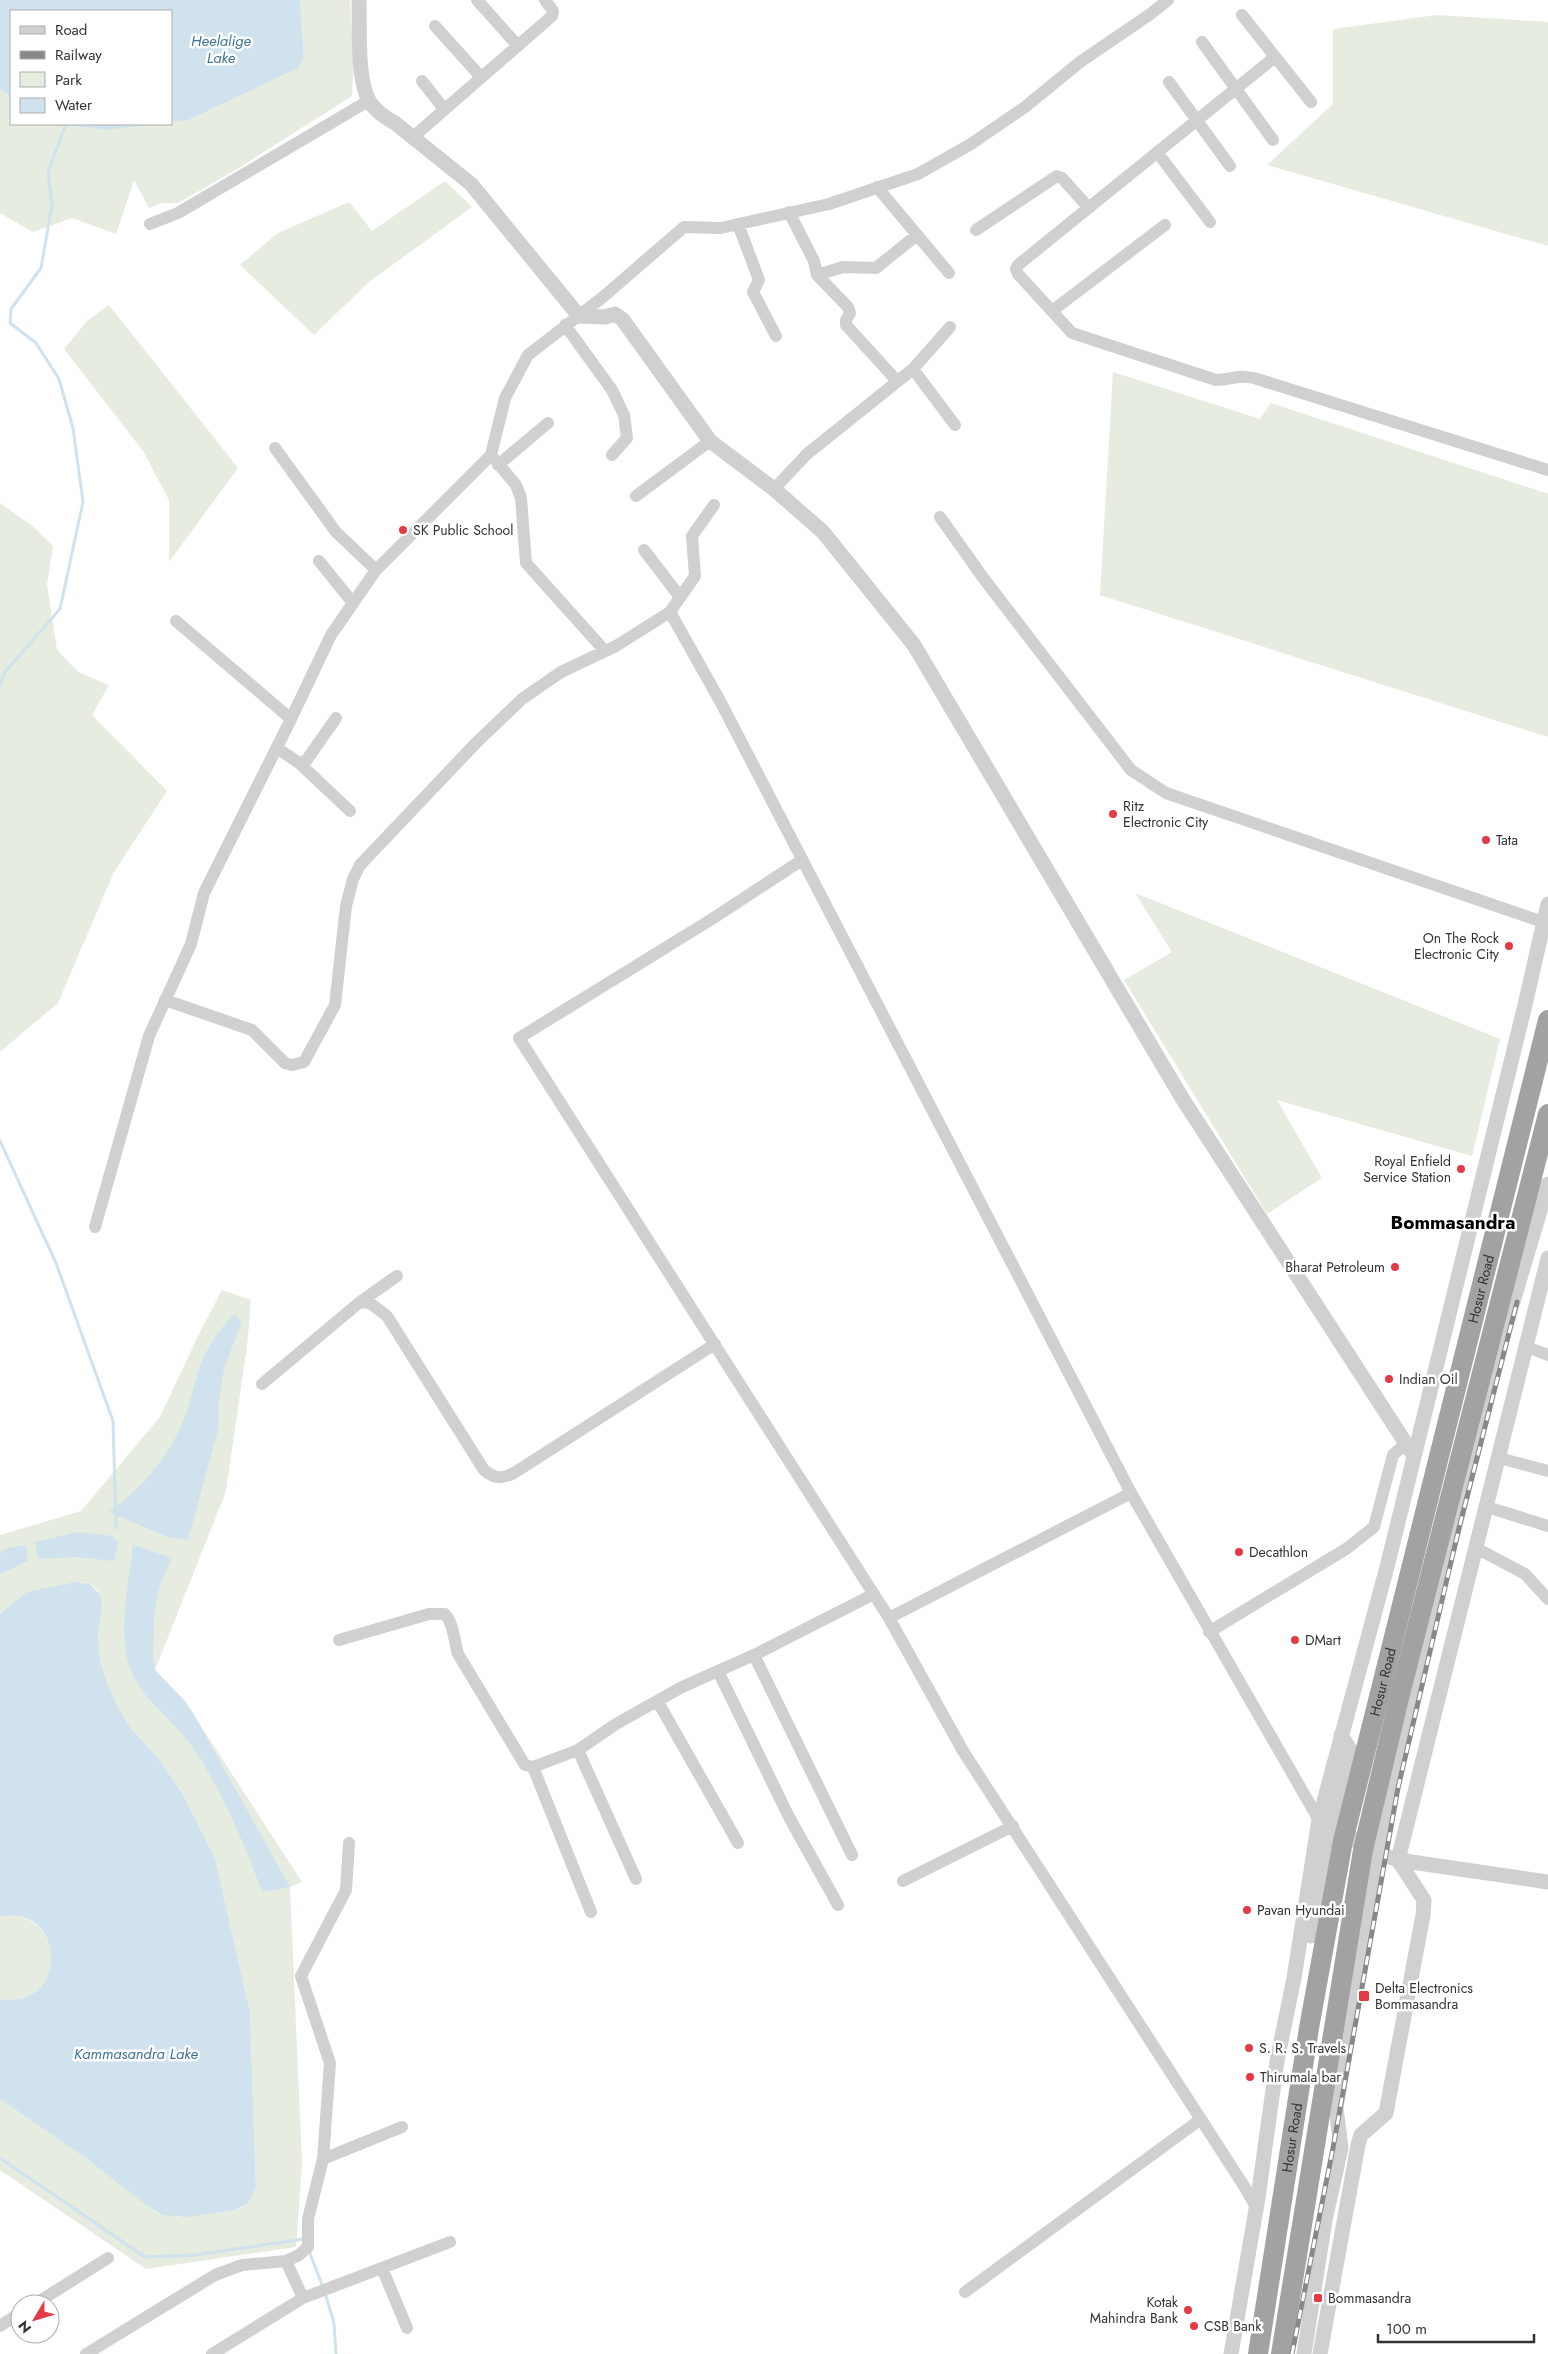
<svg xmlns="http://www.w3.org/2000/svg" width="1548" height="2354" viewBox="0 0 1548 2354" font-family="Jost,sans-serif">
<rect width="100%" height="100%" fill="#fff"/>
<path fill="#e6ecdf" d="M300,0H350L354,61L352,96L234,171L178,203H162L149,208L134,180L116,234L72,218L33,232L0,213V89L11,96V124H171V122L188,120L304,57Z
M1437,15L1548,22V246L1267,165L1333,104V29Z
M445,181L472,207L369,282L314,335L240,265L278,233L349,202L372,231Z
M109,305L238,468L169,562V500L143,451L64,349L88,320Z
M1113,372L1260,419L1271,403L1548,494V737L1100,595Z
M0,503L35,528L53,546L47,585L57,650L78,672L109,685L92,715L167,791L114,872L58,1003L0,1052Z
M1135,893L1500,1039L1472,1156L1277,1100L1322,1178L1267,1214L1124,980L1172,952Z
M222,1290L251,1300L247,1346L226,1491L155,1670L184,1700L302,1882L290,1887L302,2164L296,2247L146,2269L0,2170V2099L87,2159L156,2212L179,2217L236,2210L242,2208L256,2188L250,2012L215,1858L182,1793L158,1758L130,1727L118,1707L107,1683L100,1659L98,1635L101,1609L98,1591L90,1584L81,1582L8,1608L0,1614V1535L81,1511L160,1417L198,1336Z
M8,1914C73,1921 62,2009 0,1999V1916Z"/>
<path fill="#cfe2ee" d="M0,0H300L304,57L298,68L188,120L171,122V11H11V96L0,89Z
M63,124H155L106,130Z
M234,1314L242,1322L224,1368L219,1400L218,1430L188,1540L168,1537L109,1512C141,1489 166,1460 182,1424C190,1406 193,1387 199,1369C206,1348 219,1330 234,1314Z
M79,1532L112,1536L118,1542L114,1561L76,1557L38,1559L35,1542Z
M26,1545L28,1561L0,1574V1553L8,1548Z
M133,1545L172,1558L160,1585L154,1614L153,1656L155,1670L184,1700L193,1713L290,1887L262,1892C244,1842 223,1793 194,1749C174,1719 137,1697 128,1662C119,1625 129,1582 133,1545Z
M76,1582L90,1584L100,1595L102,1605L98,1635L100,1659L107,1683L118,1707L130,1727L158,1758L182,1793L215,1858L250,2012L256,2188L247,2204L236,2210L187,2217L163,2215L150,2208L87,2159L0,2099V1999C69,2010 68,1905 0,1916V1614L27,1592Z"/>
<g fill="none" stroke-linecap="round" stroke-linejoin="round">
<path stroke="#cfe2ee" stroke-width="3" d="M0,685L5,672L60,609L83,502L73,428L59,379L36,343L10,323L11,309L41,268L52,205L48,172L66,124
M0,1141L56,1263L113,1421L116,1528
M0,2158L145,2257L194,2255L304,2239
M309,2251L323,2287
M325,2293L334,2323L336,2354"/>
<path stroke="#d0d0d0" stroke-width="12" d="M477,0L518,46
M1242,15L1311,102
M435,26L481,77
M1202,42L1273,140
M1275,57L1018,265L1016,269L1018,274L1072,333L1216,380C1233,380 1235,374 1254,378L1548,470
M422,81L444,109
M1169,82L1230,166
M413,137L552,16L553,11L545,0
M1157,152L1210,222
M877,187L949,273
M789,212L814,261L817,275L848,307L850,313L846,320V325L897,381
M150,224L178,213L370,100
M738,224L759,280L753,292L776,336
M976,230L1057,176L1062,178L1088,207
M817,275L843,267L876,268L917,235
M1052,311L1165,225
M565,325L612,390L624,415L627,438L612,455
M913,369L955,425
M275,448L336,532L376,570
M491,455L516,485L521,498L526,563L605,651
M498,465L548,423
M774,489L807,454L913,369L950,327
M636,496L710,441
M940,517L984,579L1131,770L1166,793L1543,922
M644,550L680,597
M319,561L353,603
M670,612L720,701L1131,1493L1319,1820
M176,621L291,719
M277,748L299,763L306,761L336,718
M299,763L350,811
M802,860L712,919L519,1038L889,1618L963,1751L1244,2186L1256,2207
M165,1000L252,1030L285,1063L292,1065L304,1062L335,1005L346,906L353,879L360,865L476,743L522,699L561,672L616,646L670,612L695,576L692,536L714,505
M95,1227L149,1036L191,944L204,893L291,719L331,635L376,570L491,455L505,398L528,355L603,297L684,227L721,228L829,204L918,174L971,144L1025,107L1080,62L1149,15L1168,0
M360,1302L370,1303L387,1316L484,1470C495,1479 501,1479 514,1473L715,1344
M1527,1347L1548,1355
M262,1384L360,1302L397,1276
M1499,1458L1548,1471
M1487,1507L1548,1526
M1476,1548L1525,1574L1548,1599
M889,1618L1131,1493
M1209,1632L1346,1549L1374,1527L1393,1455L1406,1443
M339,1640L429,1614H445C454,1624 454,1641 458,1654L525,1765L533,1767L578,1750L616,1724L682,1687L754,1655L874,1594
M754,1655L852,1855
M718,1671L789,1817L838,1905
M658,1702L738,1843
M578,1750L636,1879
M533,1767L591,1912
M903,1881L1013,1826
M323,2159L402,2127
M286,2261L303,2298
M382,2268L407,2328
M965,2292L1201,2119
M35,2304L108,2258
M0,2326L20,2313
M86,2354L215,2275L242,2265L286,2261L299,2255L308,2247V2219L323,2159L330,2063L301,1976L346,1890L349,1843
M212,2354L303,2298L450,2242"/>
<path stroke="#d0d0d0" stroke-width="15" d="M359,0C360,28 357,67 366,94C370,107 384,117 395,123L471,184L579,316L605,317L615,314L623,320L710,441L774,489L823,532L914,645L1182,1098L1414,1456
M1336,1829L1378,1853L1398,1860L1548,1882
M1311,1936L1330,1825L1351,1751L1341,1735
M1231,2354L1258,2198L1277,2061L1294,1978L1319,1820L1388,1563L1525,1005L1548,904
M1304,2354L1325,2220L1341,2148L1336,2108L1363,1939L1391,1778L1504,1332L1548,1184
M1320,2354L1358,2145L1361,2135L1386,2113L1423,1915L1424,1900L1398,1860L1548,1258"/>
<g stroke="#a2a2a2" stroke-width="20">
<path id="s1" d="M1258,2354L1309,2028L1343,1841L1548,1020"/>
<path d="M1281,2354L1363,1850L1399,1698L1548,1114"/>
</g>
<defs>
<path id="rail" d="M1292,2354L1333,2148L1398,1788L1459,1528L1517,1302"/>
</defs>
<use href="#rail" stroke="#888" stroke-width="5"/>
<use href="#rail" stroke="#fff" stroke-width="3" stroke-dasharray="9" stroke-linecap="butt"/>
</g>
<g fill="#e63946" stroke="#fff" stroke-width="2">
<circle cx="403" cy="530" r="5"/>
<circle cx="1113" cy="814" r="5"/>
<circle cx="1486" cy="840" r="5"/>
<circle cx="1509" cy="946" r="5"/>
<circle cx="1461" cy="1169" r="5"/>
<circle cx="1395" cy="1267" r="5"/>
<circle cx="1389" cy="1379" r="5"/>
<circle cx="1239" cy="1552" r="5"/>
<circle cx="1295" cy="1640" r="5"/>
<circle cx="1247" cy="1910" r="5"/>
<rect x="1358" y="1990" width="12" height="12" rx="2.5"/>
<circle cx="1249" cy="2048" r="5"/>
<circle cx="1250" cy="2077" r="5"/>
<rect x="1313" y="2293" width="10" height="10" rx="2.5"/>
<circle cx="1188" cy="2310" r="5"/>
<circle cx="1194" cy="2326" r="5"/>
</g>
<g text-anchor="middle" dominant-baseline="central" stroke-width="5" stroke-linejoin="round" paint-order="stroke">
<g font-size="14" fill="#333" stroke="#fff" text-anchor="start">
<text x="413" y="530">SK Public School</text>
<text x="1123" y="806">Ritz<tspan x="1123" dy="16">Electronic City</tspan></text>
<text x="1496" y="840">Tata</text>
<text x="1499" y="938" text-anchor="end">On The Rock<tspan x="1499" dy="16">Electronic City</tspan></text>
<text x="1451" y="1161" text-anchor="end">Royal Enfield<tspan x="1451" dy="16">Service Station</tspan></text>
<text x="1385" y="1267" text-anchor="end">Bharat Petroleum</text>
<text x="1399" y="1379">Indian Oil</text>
<text x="1249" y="1552">Decathlon</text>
<text x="1305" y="1640">DMart</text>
<text x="1257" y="1910">Pavan Hyundai</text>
<text x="1375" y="1988">Delta Electronics<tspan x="1375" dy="16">Bommasandra</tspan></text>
<text x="1259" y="2048">S. R. S. Travels</text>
<text x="1260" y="2077">Thirumala bar</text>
<text x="1328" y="2298">Bommasandra</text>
<text x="1178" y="2302" text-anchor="end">Kotak<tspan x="1178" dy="16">Mahindra Bank</tspan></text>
<text x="1204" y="2326">CSB Bank</text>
</g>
<g font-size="14" fill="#333" stroke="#fff">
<text stroke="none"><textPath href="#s1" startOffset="1089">Hosur Road</textPath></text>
<text stroke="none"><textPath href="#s1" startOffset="684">Hosur Road</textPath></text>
<text stroke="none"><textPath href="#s1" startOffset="219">Hosur Road</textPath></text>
</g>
<g font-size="15" font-style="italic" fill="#3f7597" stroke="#fff">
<text x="221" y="41">Heelalige<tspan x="221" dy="17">Lake</tspan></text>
<text x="136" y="2054">Kammasandra Lake</text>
</g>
<g font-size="19" font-weight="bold" fill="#000" stroke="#fff">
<text x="1453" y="1222">Bommasandra</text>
</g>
</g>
<rect x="10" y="10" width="162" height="115" fill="#ffffff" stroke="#adadad"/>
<rect x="20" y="26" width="25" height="8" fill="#d0d0d0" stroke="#adadad"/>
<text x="55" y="35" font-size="15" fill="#333333">Road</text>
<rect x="20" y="51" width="25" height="8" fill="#888888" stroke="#adadad"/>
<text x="55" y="60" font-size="15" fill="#333333">Railway</text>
<rect x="20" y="72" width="25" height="15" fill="#e6ecdf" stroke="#adadad"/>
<text x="55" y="85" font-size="15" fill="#333333">Park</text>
<rect x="20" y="98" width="25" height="15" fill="#cfe2ee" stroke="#adadad"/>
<text x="55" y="110" font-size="15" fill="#333333">Water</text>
<g transform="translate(35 2319) rotate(232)"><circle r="24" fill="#ffffff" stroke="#adadad"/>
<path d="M0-4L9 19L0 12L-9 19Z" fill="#e63946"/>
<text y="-8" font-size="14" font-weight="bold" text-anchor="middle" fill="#333333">N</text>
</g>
<path d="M1378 2334v8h156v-8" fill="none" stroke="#333333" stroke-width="2.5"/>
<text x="1386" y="2334" font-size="15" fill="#333333" stroke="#ffffff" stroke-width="4" paint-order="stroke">100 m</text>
</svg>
